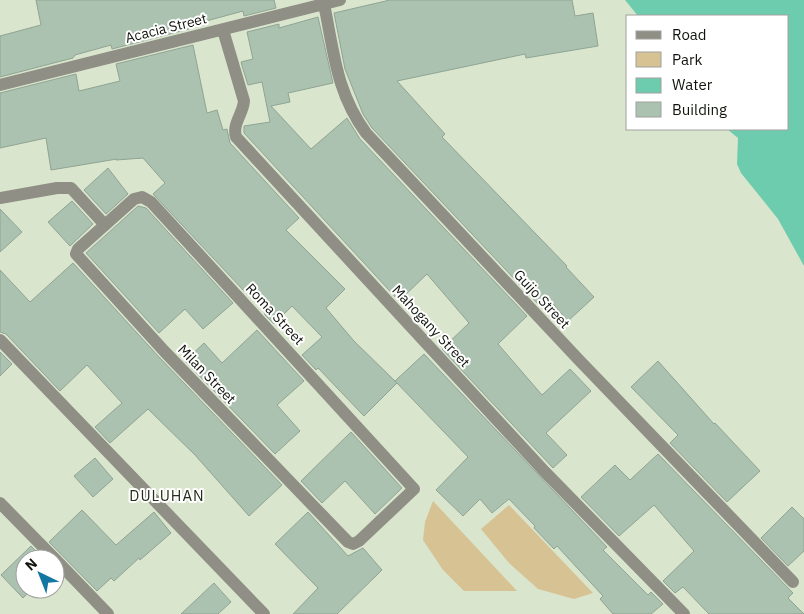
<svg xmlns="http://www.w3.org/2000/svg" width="804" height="614" viewBox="0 0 804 614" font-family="'IBM Plex Sans',sans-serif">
<rect width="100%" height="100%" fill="#dae5cd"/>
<path fill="#d7c294" d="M433,501L517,591H464L443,570L423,540L425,522Z
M509,505L593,593L574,599L538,589L509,563L481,529Z"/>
<path fill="#6eccae" d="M625,0H804V266L778,219L741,173L737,164L738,138L727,129H788V16H638Z"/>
<path fill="#acc2b0" stroke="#8fa492" d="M36,0H274L276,8L244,16L243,11L188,26L189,29L112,49L111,45L75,55L73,58L0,77V36L41,25Z
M390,0H572L575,16L593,13L598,46L526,58L525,54L397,81L445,134L442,137L567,266L566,267L594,297L568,321L547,297L539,305L372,128L363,114L345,69L334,13Z
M318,17L333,83L288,93L290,102L271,106L311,149L347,118L360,139L527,316L498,344L542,395L570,369L591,391L546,433L567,455L553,468L442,349L469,323L427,274L399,301L244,133V126L270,122L262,82L248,85L243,69L241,62L253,59L247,32L279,24V28Z
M193,45L207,113L217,110L223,130L227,129L230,143L299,218L286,230L345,289L326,308L354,341L397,383L364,416L318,368L316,370L302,355L322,337L292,306L274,324L265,315L263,305L247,290L245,292L153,194L165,183L143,158L116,160L117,159L51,170L46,138L0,148V93L76,74L79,91L120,81L116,64Z
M108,168L128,194L106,214L84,190Z
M72,201L93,224L70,246L48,222Z
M138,206L146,208L233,303L203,329L185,309L159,333L86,253Z
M0,209L22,232L0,252Z
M73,263L159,357L282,485L249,516L195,455L148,409L110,443L95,427L122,403L87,365L60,391L6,334L0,332V270L30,302Z
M257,330L304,381L277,405L300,431L275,454L185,361L204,343L222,363Z
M0,352L12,364L0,376Z
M424,354L607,547L603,550L648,595L651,592L663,604L651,614H613L600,599L603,596L557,546L554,549L534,528L535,526L509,499L492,513L480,499L463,516L436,490L468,457L395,381Z
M658,361L714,424L715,423L760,471L727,502L670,443L678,435L631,387Z
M351,432L402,488L375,514L345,481L322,503L301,481Z
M658,454L793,593L788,598L804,614H709L683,587L675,593L663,581L694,551L654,505L619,536L581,497L615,465L630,480Z
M95,458L113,479L93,497L74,476Z
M792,507L804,519V551L788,566L761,538Z
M82,510L116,545L154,512L171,533L140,560L139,558L114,581L111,578L97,591L49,542Z
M308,512L348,556L363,548L382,570L337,614H293L318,588L275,544Z
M31,546L44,559H25V589H32L23,598L1,575Z
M214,583L231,602L218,614H181Z"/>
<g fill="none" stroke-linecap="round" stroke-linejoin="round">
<path stroke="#8f8f85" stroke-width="12" d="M324,4C334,52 336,92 366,133L579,360L793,582
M223,30L244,101C243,114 232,124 236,137L545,472L684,614
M0,85L340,0
M142,197L151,202L414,489L359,541L353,544L348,542L165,352L76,254L78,249L134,199Z
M0,198L57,188H71L105,225
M0,340L264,614
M0,503L55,559
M55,559L108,614"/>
</g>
<g text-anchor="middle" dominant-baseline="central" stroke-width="4" stroke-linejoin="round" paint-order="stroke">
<g font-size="14" fill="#10140c" stroke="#fff">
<text transform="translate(166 28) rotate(-14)">Acacia Street</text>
<text transform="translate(542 299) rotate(47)">Guijo Street</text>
<text transform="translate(275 314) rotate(47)">Roma Street</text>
<text transform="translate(431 326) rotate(47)">Mahogany Street</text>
<text transform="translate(207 374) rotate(46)">Milan Street</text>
</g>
<g font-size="15" letter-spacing="1" fill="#252e1b" stroke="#fff">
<text x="167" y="495">DULUHAN</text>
</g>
</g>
<rect x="626" y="15" width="162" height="115" fill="#ffffff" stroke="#9fa19e"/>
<rect x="636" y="31" width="25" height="8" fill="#8f8f85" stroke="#9fa19e"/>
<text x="672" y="40" font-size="15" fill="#10140c">Road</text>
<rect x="636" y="52" width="25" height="15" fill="#d7c294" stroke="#9fa19e"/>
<text x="672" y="65" font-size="15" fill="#10140c">Park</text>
<rect x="636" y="78" width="25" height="15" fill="#6eccae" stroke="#9fa19e"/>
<text x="672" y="90" font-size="15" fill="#10140c">Water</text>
<rect x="636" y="102" width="25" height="15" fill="#acc2b0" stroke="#9fa19e"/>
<text x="672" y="115" font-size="15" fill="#10140c">Building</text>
<g transform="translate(40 574) rotate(317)"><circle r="24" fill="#ffffff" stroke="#9fa19e"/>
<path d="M0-4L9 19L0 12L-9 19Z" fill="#1477a3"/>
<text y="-8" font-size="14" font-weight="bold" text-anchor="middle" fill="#10140c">N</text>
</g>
</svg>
